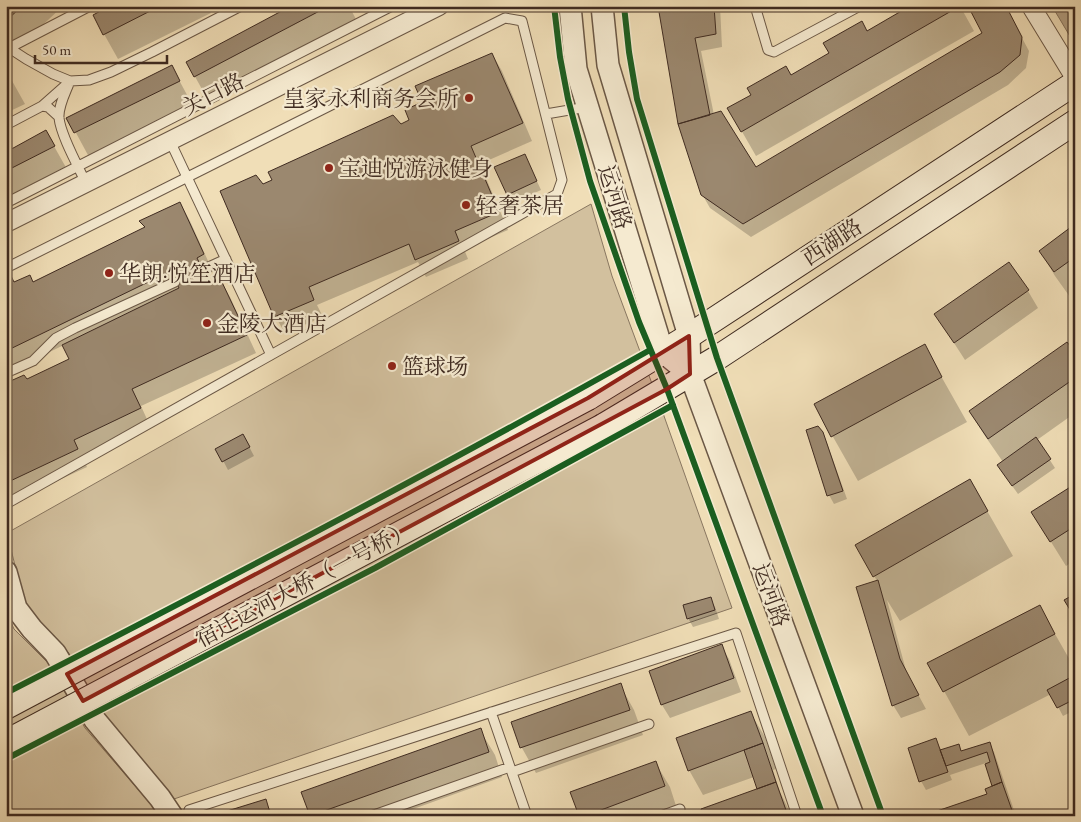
<svg xmlns="http://www.w3.org/2000/svg" width="1081" height="822" viewBox="0 0 1081 822" font-family="'EB Garamond','Noto Serif SC',serif">
<rect width="100%" height="100%" fill="#f0deb7"/>
<filter id="stains"><feTurbulence type="fractalNoise" baseFrequency=".004" numOctaves="4"/><feColorMatrix values="0 0 0 0 .2 0 0 0 0 .09 0 0 0 0 .02 0 0 0 .5 -.17"/></filter>
<radialGradient id="worn" r=".72"><stop offset=".6" stop-color="#630" stop-opacity="0"/><stop offset="1" stop-color="#630" stop-opacity=".3"/></radialGradient>
<path fill="#d2c09e" stroke="#887660" d="M591,204L612,276L664,416L732,608L174,799L146,770L106,722L68,652L35,619L23,598L7,533Z
M6,611L14,629L49,664L85,728L161,816H6Z"/>
<path fill="#b4a184" stroke="#85725c" d="M1052,6H1075V36L1071,38Z"/>
<path fill="#0003" d="M6,6H63L18,48L6,37Z
M113,6H207L211,13L118,59L104,34Z
M294,6H349L358,23L209,102L187,62Z
M366,6H393L372,16Z
M659,6H720L722,47L701,51L714,115L756,169L984,33L1005,6L1029,51L1026,68L1008,85L751,237L710,208L702,194Z
M912,6H960L974,31L756,156L729,109L791,77Z
M492,54L502,71L532,141L480,164L508,230L464,249L468,259L426,277L418,262L317,305L323,317L285,333L275,316L262,185L411,121L424,102Z
M172,67L193,106L89,157L68,118Z
M6,70L25,104L6,113Z
M46,132L68,171L6,204V153Z
M529,164L541,190L513,203L508,194Z
M180,203L190,221L213,272L206,275L210,284L220,279L230,297L256,353L141,406L150,426L83,458L87,467L12,502L6,492V385L26,380L70,359L64,345L6,373V275L14,283H33L145,229L141,221Z
M1075,226V293L1070,297L1055,276L1040,251Z
M1028,291L1038,308L965,360L936,315Z
M924,346L967,422L858,481L815,405Z
M1075,354V413L1037,440L1055,468L1018,494L1003,473V462L985,436L970,412Z
M822,433L827,443L847,499L834,504L829,495Z
M243,435L254,456L228,470L217,449Z
M970,481L1013,556L900,621L887,600L907,674L926,709L901,718L893,705L877,581L857,546Z
M1075,485V560L1066,566L1033,513Z
M710,599L715,607L719,619L693,627L688,618Z
M1039,606L1075,669V710L1063,716L1051,694L969,736L929,664Z
M721,646L729,659L741,692L670,718L662,705L650,672Z
M620,685L634,710L643,735L536,773L522,748L513,722Z
M750,712L765,737L776,769L773,770L780,792L792,816H704L759,790L754,777L703,795L689,770Z
M480,730L495,755L502,777L394,816H311L303,793Z
M935,739L941,750L958,745L962,752L989,743L994,752L1016,816H940L989,795L993,787L986,763L950,775L952,780L926,790L921,781Z
M655,762L670,787L678,812L667,816H580Z
M265,801L274,816H226Z"/>
<path fill="#9b886f" stroke="#3f2b21" d="M6,6H22L6,21Z
M110,6H160L103,35L93,15Z
M291,6H329L194,77L186,62Z
M658,6H714L716,34L695,38L710,115L678,124Z
M910,6H960L741,132L727,108L751,95L747,88L786,66L791,75L829,53L823,43L862,21L867,31Z
M968,6H1006L1022,37L1020,55L1000,72L743,224L701,195L678,124L721,111L756,167L982,33Z
M492,53L523,123L471,146L499,212L455,231L459,241L415,260L409,244L309,287L314,300L274,317L220,191L256,175L263,184L272,180L268,172L393,115L401,124L409,120L405,110L422,102L415,86Z
M172,65L180,81L74,133L66,118Z
M46,130L55,146L6,171V152Z
M525,154L537,181L507,195L494,167Z
M180,202L204,254L197,258L209,283L220,278L247,335L132,389L141,408L74,440L78,449L6,483V383L24,375L27,379L69,359L62,345L179,288L171,271L6,351V274L9,272L14,282L30,275L33,282L145,227L139,221Z
M1075,224V257L1054,272L1039,251Z
M1009,262L1029,290L954,343L934,314Z
M1067,342L1075,352V378L988,439L969,411Z
M925,344L942,377L831,437L814,404Z
M818,426L823,432L843,491L827,496L806,430Z
M243,434L250,447L222,462L215,449Z
M1036,437L1051,459L1012,486L997,465Z
M970,479L988,511L873,577L855,545Z
M1075,484V526L1050,542L1031,512Z
M878,580L900,659L919,695L892,706L856,587Z
M1075,594V618L1064,600Z
M711,597L715,610L687,619L683,605Z
M1040,605L1055,634L943,692L927,663Z
M722,644L734,678L661,705L649,671Z
M1075,675V699L1057,708L1047,690Z
M621,683L630,710L520,748L511,722Z
M751,711L763,743L688,771L676,738Z
M481,728L489,752L310,816L301,792Z
M936,738L948,772L919,782L908,748Z
M990,742L1002,782L992,786L985,764L990,762L987,752L946,766L940,750L959,744L961,751Z
M763,743L776,782L757,789L744,750Z
M656,761L665,786L585,816H579L570,792Z
M776,782L787,813L778,816H703L701,809Z
M1002,782L1014,816H939L937,811L987,794L985,789Z
M266,799L271,816H225L224,812Z"/>
<g fill="none" stroke-linecap="round" stroke-linejoin="round">
<defs>
<path id="service" d="M755,6L768,50L774,52L860,6
M6,46L26,59L53,74L70,81L89,80L111,72L152,52L241,6
M9,48L90,6
M70,81C66,92 58,106 59,118C61,136 78,166 86,183
M42,106L68,83
M546,114L587,107
M6,125L42,106L48,107L59,117
M170,141L271,355
M6,203L392,6
M6,268L505,18L522,21L562,180L557,194L6,504
M204,269L226,259
M6,373L33,361L56,338L75,328L175,282
M491,712L527,816
M512,772L649,724
M191,816L189,810L736,633L797,816
M371,816L510,767
M661,816L680,809"/>
<path id="minor" d="M1031,6L1075,78
M6,223L439,6"/>
<path id="tertiary" d="M570,6L576,69L663,352L690,374
M602,6L608,65L689,336L690,374L853,816
M6,572L16,608L32,629L55,653L95,720L160,798L172,816"/>
<path id="secondary" d="M588,398L689,336L1075,83
M603,426L717,358L1075,122"/>
</defs>
<use href="#service" stroke="#6b5846" stroke-width="11"/>
<use href="#minor" stroke="#6b5846" stroke-width="20"/>
<use href="#tertiary" stroke="#6b5846" stroke-width="24"/>
<use href="#secondary" stroke="#3f2b21" stroke-width="26"/>
<use href="#service" stroke="#f5ead0" stroke-width="9"/>
<use href="#minor" stroke="#f5ead0" stroke-width="18"/>
<use href="#tertiary" stroke="#f5ead0" stroke-width="21"/>
<use href="#secondary" stroke="#f5ead0" stroke-width="24"/>
<defs>
<path id="secondary-bridge" d="M6,707L588,398
M6,742L603,426"/>
</defs>
<use href="#secondary-bridge" stroke="#3f2b21" stroke-width="26" stroke-linecap="butt"/>
<use href="#secondary-bridge" stroke="#f5ead0" stroke-width="24"/>
<defs>
<path id="cycleway" d="M554,6L560,57L568,99L590,181L639,322L667,389L823,816
M624,6L629,52L637,99L717,358L883,816
M6,693C223,582 438,469 650,350
M6,759L375,568L673,405"/>
</defs>
<use href="#cycleway" stroke="#f5ead0" stroke-width="9"/>
<use href="#cycleway" stroke="#1b5e20" stroke-width="6"/>
</g>
<path fill="#8f2418" fill-opacity="0.2" stroke="#8f2418" stroke-width="4" stroke-linejoin="round" d="M689,336L690,374L667,389L83,701L67,674L588,398Z"/>
<g fill="#8f2418" stroke="#f5ead0" stroke-width="2">
<circle cx="469" cy="98" r="5"/>
<circle cx="329" cy="168" r="5"/>
<circle cx="466" cy="205" r="5"/>
<circle cx="109" cy="273" r="5"/>
<circle cx="207" cy="323" r="5"/>
<circle cx="392" cy="366" r="5"/>
</g>
<g text-anchor="middle" dominant-baseline="central" stroke-width="4.5" stroke-linejoin="round" paint-order="stroke">
<g font-size="22" fill="#3f2b21" stroke="#f5ead0">
<text transform="translate(213 94) rotate(-27)">关口路</text>
<text transform="translate(615 197) rotate(73)">运河路</text>
<text transform="translate(832 242) rotate(-33)">西湖路</text>
<text transform="translate(304 584) rotate(-28)">宿迁运河大桥（一号桥）</text>
<text transform="translate(771 595) rotate(70)">运河路</text>
</g>
<g font-size="22" fill="#3f2b21" stroke="#f5ead0" text-anchor="start">
<text x="459" y="98" text-anchor="end">皇家永利商务会所</text>
<text x="339" y="168">宝迪悦游泳健身</text>
<text x="476" y="205">轻奢茶居</text>
<text x="119" y="273">华朗·悦笙酒店</text>
<text x="217" y="323">金陵大酒店</text>
<text x="402" y="366">篮球场</text>
</g>
</g>
<rect width="1081" height="822" fill="none" stroke="#f0deb7" stroke-width="25"/>
<rect x="8" y="8" width="1066" height="807" fill="none" stroke="#3f2b21" stroke-width="2.5"/>
<rect x="12" y="12" width="1056" height="797" fill="none" stroke="#3f2b21"/>
<path d="M35 55v8h132v-8" fill="none" stroke="#3f2b21" stroke-width="2.5"/>
<text x="42" y="55" font-size="15" fill="#3f2b21" stroke="#f5ead0" stroke-width="4" paint-order="stroke">50 m</text>
<rect width="100%" height="100%" filter="url(#stains)"/>
<rect width="100%" height="100%" fill="url(#worn)"/>
</svg>
